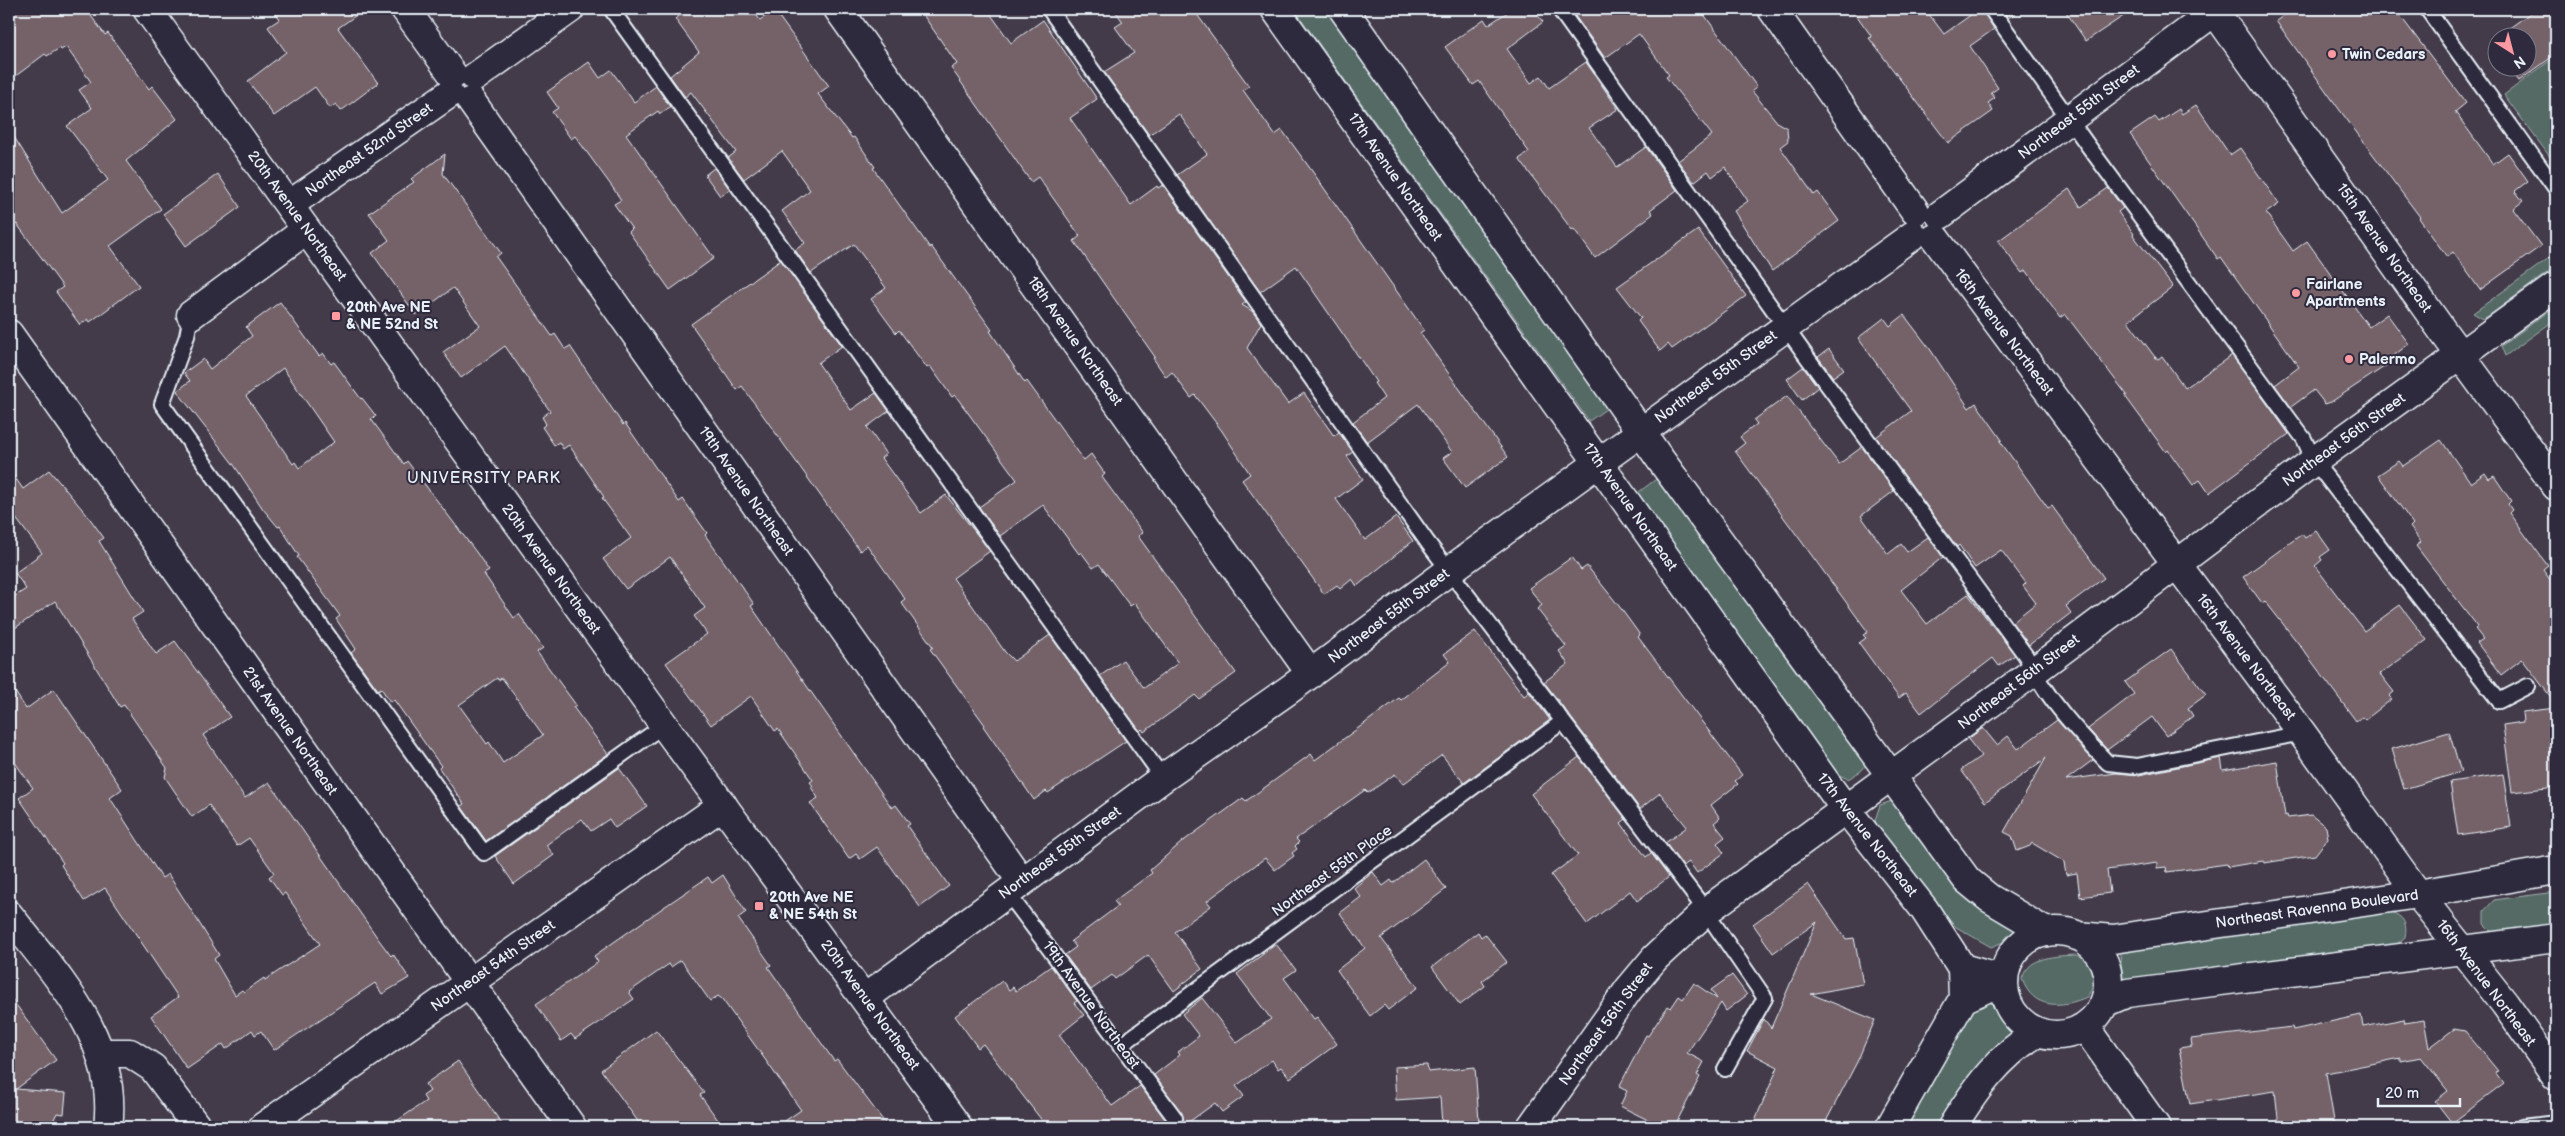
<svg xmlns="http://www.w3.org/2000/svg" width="2565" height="1136" viewBox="0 0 2565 1136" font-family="'Balsamiq Sans',sans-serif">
<rect width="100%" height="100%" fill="#443b4a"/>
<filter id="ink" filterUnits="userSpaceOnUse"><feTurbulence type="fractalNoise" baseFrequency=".02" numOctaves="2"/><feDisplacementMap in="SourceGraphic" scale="10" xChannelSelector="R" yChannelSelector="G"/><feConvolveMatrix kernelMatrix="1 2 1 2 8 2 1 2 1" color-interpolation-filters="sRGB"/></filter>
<g filter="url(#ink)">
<path fill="#546a65" stroke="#9eaeae" d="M1294,9H1336L1616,402L1589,421Z
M2556,56V165L2504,95Z
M2556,253V266L2490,315L2483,319L2473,313Z
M2556,306V319L2505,356L2501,346Z
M1663,474L1864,758L1866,765L1861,771L1848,779L1837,774L1636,494Z
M1895,800L2016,930L2006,941L1991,947L1956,927L1938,908L1877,827L1875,820L1880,805Z
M2556,892V926L2493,933L2484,924V911L2494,900Z
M2391,912C2403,916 2408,924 2405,937L2395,946L2124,983L2119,948Z
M2076,955L2086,958C2095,972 2096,983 2087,997C2061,1008 2033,1010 2022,979C2028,956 2056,956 2076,955Z
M1989,1001L1997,1004L2020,1022V1026L1995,1046L1942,1127H1902L1968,1018L1975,1008Z"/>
<path fill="#756269" stroke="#e8f1f8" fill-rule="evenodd" d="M9,9H86L105,35L108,33L149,89L152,86L177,119L126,161L161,209L110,246L139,286L90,322L88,319L80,325L56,292L63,287L17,224L9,229V129L62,213L108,180L67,126L92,108L79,90L91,82L66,47L61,50L60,48L47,56L45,54L9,81Z
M273,9H365L338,28L378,83L341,111L336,104L330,108L315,87L274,116L248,81L286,52L268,27L280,19Z
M688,9H752L760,20L774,10L829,86L818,94L852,138L854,137L875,167L873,168L930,248L931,246L992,330L990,331L1025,383L1027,381L1084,460L1091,454L1105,474L1102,477L1143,533L1138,536L1236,673L1199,699L1195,695L1144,732L1142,729L1140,731L1100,676L1123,660L1144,688L1178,663L1135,603L1130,606L1099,564L1093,568L1081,552L1079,554L1043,505L1000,536L979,507L1017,480L955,395L952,397L930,366L927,368L899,330L896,333L871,299L886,288L854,244L811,273L795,250L805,243L782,211L810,190L782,151L744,179L728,158L736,152L691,92L685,97L670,76L699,52L675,19Z
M919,9H987L1011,43L1043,20L1097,99L1070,118L1131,205L1157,186L1158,188L1163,185L1246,302L1242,305L1252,311L1261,323L1247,348L1288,404L1304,393L1334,436L1339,432L1353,452L1347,456L1363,479L1336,499L1365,540L1396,517L1413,541L1357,586L1352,579L1340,589L1337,585L1324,594L1242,480L1250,474L1222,431L1195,395L1191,398L1172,372L1166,377L1153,358L1155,357L1074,241L1080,236L1038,177L1031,182L1010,152L951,68L957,64Z
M1114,9H1193L1249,86L1243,90L1275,135L1282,130L1312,171L1424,330L1420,333L1508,457L1465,488L1443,458L1452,452L1418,404L1367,442L1353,422L1384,398L1374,383L1376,382L1296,266L1260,292L1177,175L1207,154L1179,114L1149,135L1104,72L1134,53L1115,27L1123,22Z
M1512,9H1533L1543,22L1507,49L1531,83L1541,76L1549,88L1586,62L1618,109L1589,128L1617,167L1646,147L1677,190L1650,210L1653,214L1595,258L1574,229L1572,230L1519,159L1529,152L1479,81L1473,85L1445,47L1484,19L1488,25Z
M1570,9H1700L1757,87L1752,91L1778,123L1787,128L1788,141L1780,147L1814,195L1818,192L1839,221L1772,271L1734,211L1748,201L1725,167L1712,177L1708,171L1694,182L1678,161L1712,135L1666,77L1669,75L1639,34L1605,58Z
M1852,9H1925L1944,34L1979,9H1982L1994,29L1970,46L1998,88L1991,93L1995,98L1988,103L1993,111L1948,143L1869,38L1872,37Z
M2002,9H2022L2008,18Z
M2064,9H2134L2086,41Z
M2293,9H2395L2466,103L2455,112L2493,164L2508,153L2528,181L2515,191L2523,201L2513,209L2541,246L2480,290L2453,252L2447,257L2419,218L2420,217L2339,109L2276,21Z
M2536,9H2556V54L2519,81L2509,68H2528V38H2498V51L2490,42Z
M589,62L600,78L611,70L634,102L656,86L670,107L660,114L658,111L626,134L714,258L670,290L629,232L632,229L614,204L621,200L613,188L575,136L571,139L552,112L558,108L547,92Z
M2196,105L2230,155L2240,148L2279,204L2266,213L2293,251L2307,241L2369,327L2387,314L2409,344L2385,362L2387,365L2331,402L2325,404L2314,390L2291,407L2275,385L2299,367L2221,257L2218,259L2130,134L2155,117L2159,122L2179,109L2182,114Z
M445,154L443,174L501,253L496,257L552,336L555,334L565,349L570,346L623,425L625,423L679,502L683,499L707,533L705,535L754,604L751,606L892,808L896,805L910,824L907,826L949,886L920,907L877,847L860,859L856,854L849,859L810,803L818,798L811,787L813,786L810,782L813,780L778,729L775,731L751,696L711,725L666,663L707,634L694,616L705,608L670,557L626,589L603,559L631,538L602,498L604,497L569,445L563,449L559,442L554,445L542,427L546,424L542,417L550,411L505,346L461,378L443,352L480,326L453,288L416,315L372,253L389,240L369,213L414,182L411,179Z
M714,168L730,189L720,196L705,175Z
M218,174L240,207L186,246L163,214Z
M2108,188L2123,208L2118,212L2134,234L2133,235L2173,287L2128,321L2155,357L2158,359L2162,356L2185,388L2232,355L2289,434L2209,493L2200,480L2193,485L2168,450L2166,452L2125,396L2127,395L2065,314L2060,318L2026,270L2022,273L1998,241L2069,189L2081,207Z
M1698,230L1746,296L1672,349L1668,344L1660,351L1638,321L1641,318L1617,287Z
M781,260L842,346L818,363L851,410L876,393L889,411L867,427L886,454L881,458L921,513L946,495L990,551L953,578L1005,652L1014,661L1050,635L1126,741L1048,793L1046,791L1034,800L983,726L985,725L930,649L933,647L901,602L905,599L867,545L860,551L742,386L737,390L691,324Z
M280,302L319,356L323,353L331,364L334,362L361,399L362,398L376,416L371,419L404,464L407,461L476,552L489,571L484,574L514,618L519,614L543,648L537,652L576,705L573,707L608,754L486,841L461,806L464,804L439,768L441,766L394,700L390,702L381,688L378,690L351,653L356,649L336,619L340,616L297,557L299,556L280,526L278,527L263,509L234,465L177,391L190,381L184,373L203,359L210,369L252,336L246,327ZM283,368L334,442L299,468L295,462L293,464L246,396ZM497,678L498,680L502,678L543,735L503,763L489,742L487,744L459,705Z
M1904,315L1930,349L1969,408L1976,403L2002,440L2000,441L2048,508L2052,506L2104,578L2066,606L2071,613L2029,645L2012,622L2036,603L2023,586L2026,583L2001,550L1975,568L1959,545L1957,547L1876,437L1911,411L1858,338L1884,318L1890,326Z
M1829,349L1844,369L1833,377L1818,357Z
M1803,367L1818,387L1802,400L1787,379Z
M1787,396L1839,464L1862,447L1894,491L1861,516L1888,554L1901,544L1907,552L1928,537L1943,557L1901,590L1927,624L1968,594L2015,655L1999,666L1993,658L1921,713L1906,693L1899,698L1859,643L1866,638L1863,635L1868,632L1735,451L1745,443L1740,437L1757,424L1754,420Z
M2441,440L2471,483L2485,473L2489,479L2494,476L2511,501L2508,504L2512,510L2509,513L2548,566L2543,570L2556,588V704L2522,659L2501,675L2477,643L2483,639L2475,629L2478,627L2416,546L2421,542L2410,527L2413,524L2378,475L2399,461L2403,466Z
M9,469L23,489L49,470L88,516L104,538L99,541L143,612L132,619L156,654L175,641L230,717L203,735L245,798L269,782L379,940L391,956L393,954L409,978L382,994L375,983L274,1050L261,1031L255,1035L252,1030L226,1049L223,1044L187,1069L151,1016L178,997L105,888L84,901L61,865L63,863L19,798L33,788L9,754V682L26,709L54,689L122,789L110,798L162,878L168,874L193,913L219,955L214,959L235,995L242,990L244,992L264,978L265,980L320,944L285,893L282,895L269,877L274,873L249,838L237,846L209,805L192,817L165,777L167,768L124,705L120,707L55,601L9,632V600L26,589L15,573L42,553L9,509Z
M2316,530L2330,550L2320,557L2322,560L2315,566L2364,631L2400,605L2427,640L2380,674L2394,692L2389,696L2392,699L2365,720L2362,717L2356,721L2298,643L2265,601L2262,603L2243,577L2302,534L2305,538Z
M1572,557L1581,570L1587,566L1619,606L1640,635L1638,637L1742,775L1735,781L1738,784L1711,805L1720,818L1714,823L1725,837L1717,843L1724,853L1697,873L1689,862L1683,866L1665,843L1687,827L1660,793L1640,809L1544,682L1568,664L1559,651L1566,646L1537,609L1542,605L1529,588Z
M1475,631L1524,696L1529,692L1550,720L1464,783L1442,755L1403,784L1395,774L1368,793L1365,790L1296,839L1299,842L1295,846L1297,849L1292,853L1294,856L1275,870L1265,858L1207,901L1211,906L1175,932L1202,969L1174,991L1148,955L1115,979L1112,975L1091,990L1065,955L1076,947L1071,941L1118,906L1114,901L1152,873L1150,870L1182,842L1243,798L1246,801L1311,754L1315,760L1399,698L1401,700L1450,662L1444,654Z
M2171,649L2206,695L2188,708L2193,716L2166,736L2152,717L2107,750L2088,729L2134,694L2125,682Z
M2556,708V787L2512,792L2503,725L2523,722L2522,712Z
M2057,720L2093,760L2066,780L2116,773L2139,775L2221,758L2223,770L2277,761L2285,816L2287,815L2288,818L2311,815L2326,827L2328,838L2315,855L2264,863L2263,861L2228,867L2227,864L2167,872L2166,867L2157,868V863L2107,870L2110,893L2080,897L2077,873L2066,875L2064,862L2032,843L2030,846L2017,851L2012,836L2004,832L2046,758L1985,802L1961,770L1981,756L1968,739L1983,728L1997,745L2008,736L2018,749Z
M2449,732L2461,772L2404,789L2392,749Z
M1579,757L1626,819L1621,823L1646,857L1651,853L1669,877L1637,901L1630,891L1587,924L1551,875L1578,855L1531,794Z
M619,768L647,806L615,828L609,819L591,831L582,819L546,845L554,855L514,884L495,856Z
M2503,774L2511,827L2458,835L2450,782Z
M1424,859L1446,889L1381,938L1418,987L1388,1010L1384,1005L1370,1016L1337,970L1365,948L1340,913L1361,897L1354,888L1373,872L1383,886L1391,880L1393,883Z
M723,875L746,912L738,918L771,965L768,967L834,1061L837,1059L888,1127H776L801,1110L722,999L718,996L710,1001L681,960L671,967L669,964L629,992L634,999L575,1039L571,1034L561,1041L536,1004L598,962L594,956L664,907L708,877L712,883Z
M1808,884L1846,939L1854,938L1863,984L1811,994L1875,1020L1857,1062L1823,1127H1752L1778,1067L1747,1051L1764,1019L1771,1028L1817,922L1773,953L1753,924Z
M1478,932L1481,937L1485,934L1507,962L1482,981L1485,986L1460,1005L1432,967Z
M1276,944L1296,970L1284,978L1314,1019L1317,1017L1337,1044L1290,1078L1281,1067L1278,1069L1272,1060L1236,1086L1244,1096L1222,1112L1215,1103L1182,1127H1047L983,1044L978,1048L955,1016L1002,981L1009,990L1013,987L1016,991L1051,966L1077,1001L1074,1003L1084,1015L1059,1035L1112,1106L1140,1086L1168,1123L1176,1127L1183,1121L1182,1113L1154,1075L1180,1055L1178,1052L1199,1036L1182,1014L1202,998L1237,1043L1271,1019L1237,974Z
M1732,975L1747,995L1726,1011L1721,1003L1687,1053L1704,1062L1697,1075L1700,1077L1674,1127H1662L1620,1106L1627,1091L1619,1087L1646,1035L1648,1036L1668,1006L1671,1008L1679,996L1683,999L1694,983L1717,999L1711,990Z
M9,995L56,1060L16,1089L66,1093L64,1114L57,1113L50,1127H9Z
M2361,1015L2363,1027L2404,1019L2405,1023L2424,1020L2429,1048L2454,1029L2465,1031L2498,1071L2495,1072L2504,1084L2452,1123L2435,1101L2448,1091L2421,1057L2401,1061V1058L2326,1073L2335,1127H2279L2275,1091L2190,1104L2179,1048L2192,1046L2191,1039L2292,1027L2293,1030Z
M656,1030L704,1093L700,1095L723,1127H642L601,1070Z
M458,1061L504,1127H388L426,1101L423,1096L430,1091L425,1084Z
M1427,1065L1428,1072L1475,1067L1479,1121L1442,1125L1440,1097L1396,1100L1394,1067Z"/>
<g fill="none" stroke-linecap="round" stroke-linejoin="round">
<defs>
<path id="lane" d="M611,9L1163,778
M1049,9L1428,543L1697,899L1765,998L1725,1069
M1559,9L1804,353L2026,656C2044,696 2078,732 2108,763L2137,766L2302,733
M1991,9L2089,147L2304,439L2314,461L2499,701L2528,686
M2427,9L2556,189
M191,315L187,336L162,404L484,853L664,725
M1007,892L1175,1118
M1120,1046L1562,722
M2522,1127L2556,1123"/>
<path id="street" d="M405,9L453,75
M838,9L1311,674
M1275,9L1835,795L1924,909L1962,968L2004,980
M1343,9L1660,459L1967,880L1989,898L2046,932
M1772,9L1915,211
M475,77L570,9
M471,101L1022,882
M289,205L449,94
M1940,215L2218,9
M1935,238L2302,733L2418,894L2505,1004L2556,1076
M191,315L306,230
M9,334L572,1127
M865,998L1163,778L1290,689L1449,571L1913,235
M2085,1027L2156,1127
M101,1053H130L153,1068L197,1127
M263,1127L723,805
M1531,1127L1629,989L1655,958L1705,912L2033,672L2314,461L2556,286"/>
<path id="secondary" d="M147,9L664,725L958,1127
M2213,9L2444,333L2556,486
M9,915C58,978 119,1041 108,1127
M2004 983a52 52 0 1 1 104 0a52 52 0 1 1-104 0Z
M2077,936L2113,939L2418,894L2556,870
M1962,968L1963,999
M2104,1003L2127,993L2556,938
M1890,1127L1963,999L2004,980
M1952,1127C1976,1088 1999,1056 2038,1032"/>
</defs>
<use href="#lane" stroke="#e8f1f8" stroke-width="18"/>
<use href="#street" stroke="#e8f1f8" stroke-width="31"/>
<use href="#secondary" stroke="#e8f1f8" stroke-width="31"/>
<use href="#lane" stroke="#2f2a3d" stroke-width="14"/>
<use href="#street" stroke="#2f2a3d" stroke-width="28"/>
<use href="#secondary" stroke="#2f2a3d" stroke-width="28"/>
</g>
</g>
<g fill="#ff9aa2" stroke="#2f2a3d" stroke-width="2">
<circle cx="2332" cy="54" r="5"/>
<circle cx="2296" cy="293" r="5"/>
<rect x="331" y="311" width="10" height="10" rx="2.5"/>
<circle cx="2349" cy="359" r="5"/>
<rect x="754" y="901" width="10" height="10" rx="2.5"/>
</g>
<g text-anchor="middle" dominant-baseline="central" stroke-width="4" stroke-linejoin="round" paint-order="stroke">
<g font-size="15" font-weight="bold" fill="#e8f1f8" stroke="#2f2a3d" text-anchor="start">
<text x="2342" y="54">Twin Cedars</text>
<text x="2306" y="284">Fairlane<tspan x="2306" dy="17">Apartments</tspan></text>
<text x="346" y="307">20th Ave NE<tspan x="346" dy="17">&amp; NE 52nd St</tspan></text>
<text x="2359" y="359">Palermo</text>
<text x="769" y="897">20th Ave NE<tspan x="769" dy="17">&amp; NE 54th St</tspan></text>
</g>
<g font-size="15" fill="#e8f1f8" stroke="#2f2a3d">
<text transform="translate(2079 112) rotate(-37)">Northeast 55th Street</text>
<text transform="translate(369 150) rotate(-35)">Northeast 52nd Street</text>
<text transform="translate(1395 177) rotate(55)">17th Avenue Northeast</text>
<text transform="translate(297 216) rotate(54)">20th Avenue Northeast</text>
<text transform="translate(2384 248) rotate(55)">15th Avenue Northeast</text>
<text transform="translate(2004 332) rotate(53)">16th Avenue Northeast</text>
<text transform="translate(1075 341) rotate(55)">18th Avenue Northeast</text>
<text transform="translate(1716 377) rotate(-36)">Northeast 55th Street</text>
<text transform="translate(2344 440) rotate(-36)">Northeast 56th Street</text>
<text transform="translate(746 491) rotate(55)">19th Avenue Northeast</text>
<text transform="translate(1630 507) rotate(55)">17th Avenue Northeast</text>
<text transform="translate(551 569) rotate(54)">20th Avenue Northeast</text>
<text transform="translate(1389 616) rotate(-37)">Northeast 55th Street</text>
<text transform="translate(2246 657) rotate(53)">16th Avenue Northeast</text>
<text transform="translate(2019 682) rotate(-37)">Northeast 56th Street</text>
<text transform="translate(290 731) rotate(55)">21st Avenue Northeast</text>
<text transform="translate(1867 835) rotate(52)">17th Avenue Northeast</text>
<text transform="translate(1060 853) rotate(-36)">Northeast 55th Street</text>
<text transform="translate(1332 871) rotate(-36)">Northeast 55th Place</text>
<text transform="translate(2317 909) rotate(-8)">Northeast Ravenna Boulevard</text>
<text transform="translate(493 966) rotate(-35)">Northeast 54th Street</text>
<text transform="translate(2486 983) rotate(53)">16th Avenue Northeast</text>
<text transform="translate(870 1005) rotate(54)">20th Avenue Northeast</text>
<text transform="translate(1091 1005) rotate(54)">19th Avenue Northeast</text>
<text transform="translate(1606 1024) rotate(-54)">Northeast 56th Street</text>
</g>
<g font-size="16" letter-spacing="1" fill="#e8f1f8" stroke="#2f2a3d">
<text x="484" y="478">UNIVERSITY PARK</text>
</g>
</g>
<rect width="2565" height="1136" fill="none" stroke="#2f2a3d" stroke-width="30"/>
<rect x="15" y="15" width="2535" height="1106" fill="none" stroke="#e8f1f8" stroke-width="2" filter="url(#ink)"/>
<g transform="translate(2512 52) rotate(144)"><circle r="24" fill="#2f2a3d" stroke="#797a88"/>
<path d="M0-4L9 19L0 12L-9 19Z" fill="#ff9aa2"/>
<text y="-8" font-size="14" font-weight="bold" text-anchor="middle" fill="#e8f1f8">N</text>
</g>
<path d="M2378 1098v8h82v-8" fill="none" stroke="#e8f1f8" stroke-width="2.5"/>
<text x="2385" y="1098" font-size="15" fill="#e8f1f8" stroke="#2f2a3d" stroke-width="4" paint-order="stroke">20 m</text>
</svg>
